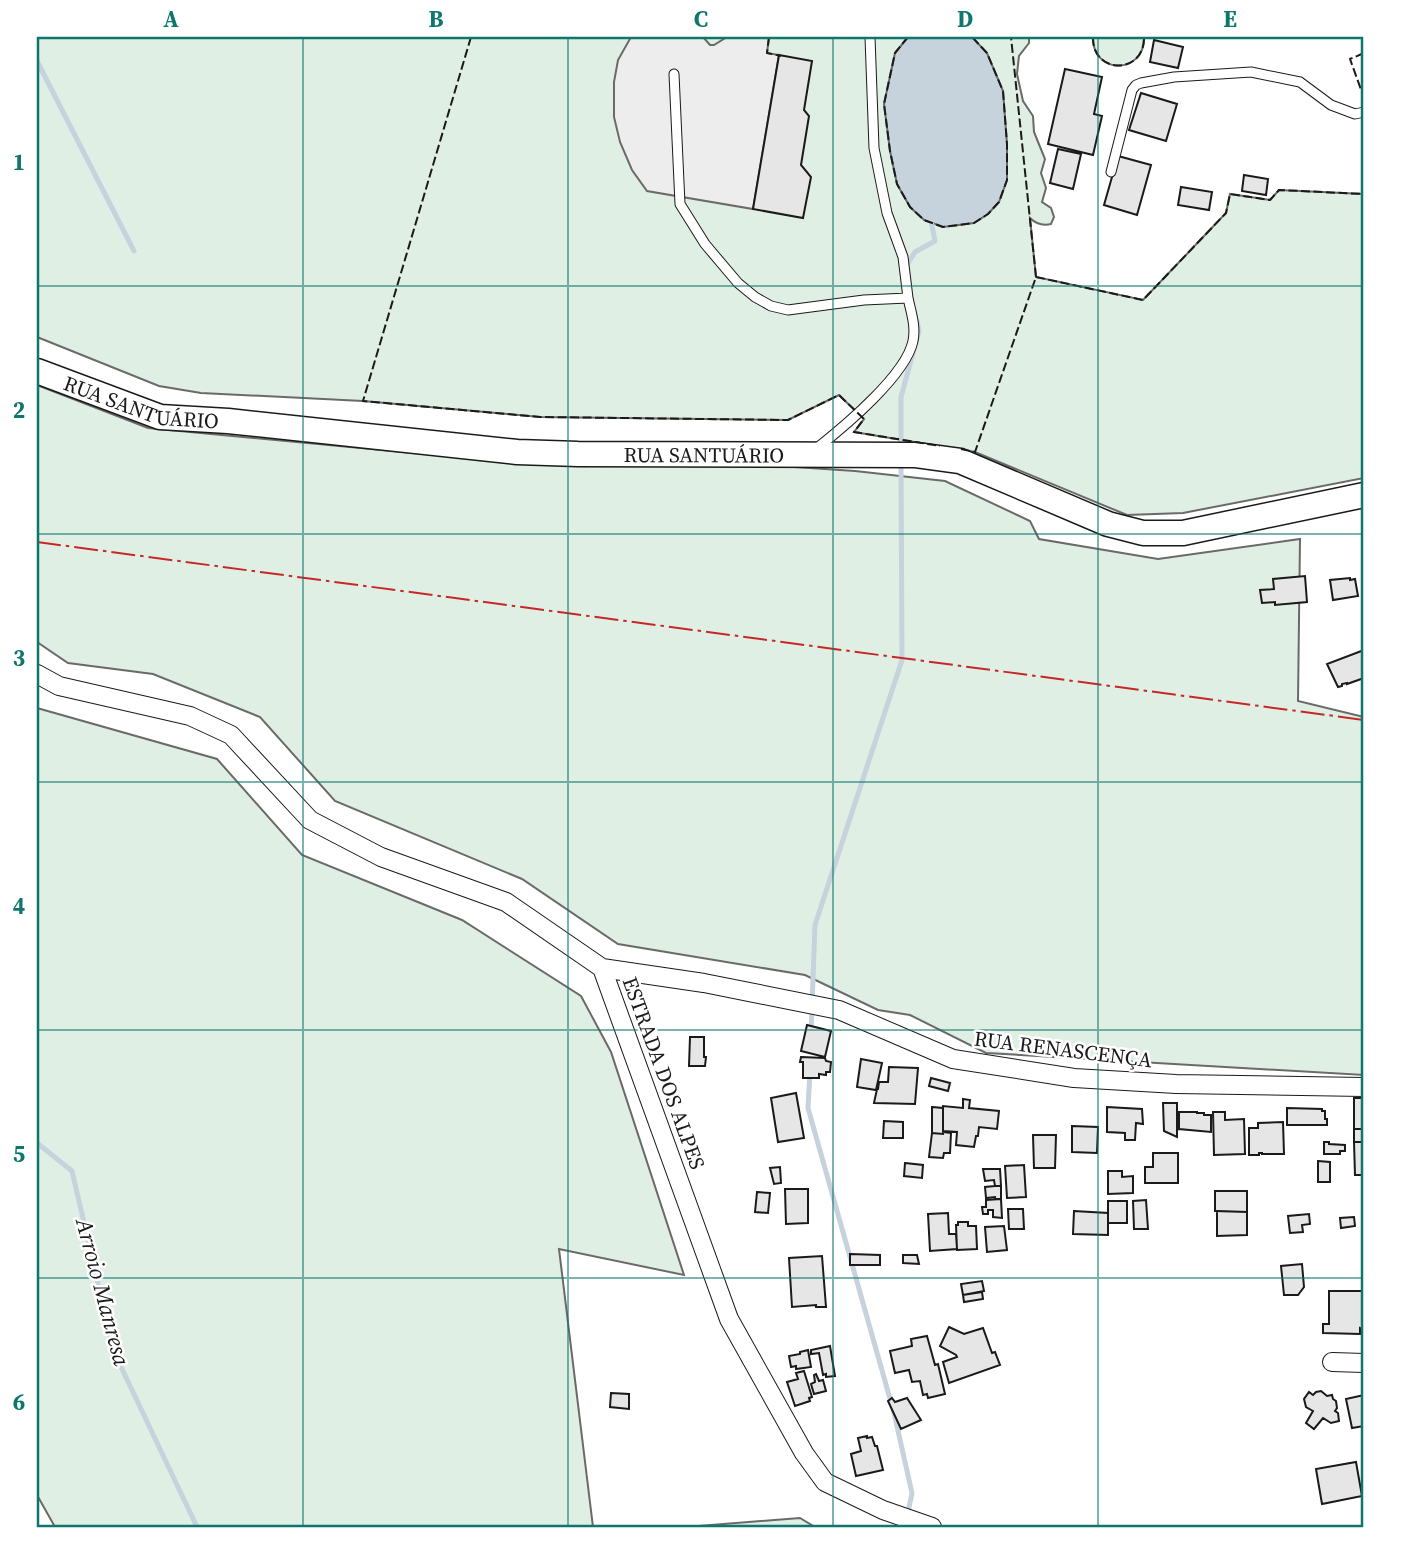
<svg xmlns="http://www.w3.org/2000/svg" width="1401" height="1564" viewBox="0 0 1401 1564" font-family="'Source Serif 4',serif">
<rect width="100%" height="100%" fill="#fff"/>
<path fill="#e0efe3" stroke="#6a6a6a" stroke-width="2" d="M37,37H1029V43L1019,56L1017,74L1023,101L1033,116L1034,132L1045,159L1041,173L1046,188L1042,202L1051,208L1054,217L1051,224C1042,226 1036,224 1030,218L1036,277L1143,300L1226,213L1230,194L1270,200L1279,190L1364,194V478L1183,513L1127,515L975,452L854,432L864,419L839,395L788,420L540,417L363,401L201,393L159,386L37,337Z
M1093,37H1144C1145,75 1092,75 1093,37Z
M37,385L148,428L541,465L779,466L855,471L945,481L1030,521L1039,539L1158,559L1300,539L1298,701L1364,717V1075L986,1053L910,1015L878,1010L805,975L618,944L522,879L335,801L260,717L153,674L68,663L37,642Z
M37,708L217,759L302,855L462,920L581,996L611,1052L684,1275L559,1249L593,1527H55L37,1495Z
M800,1518L815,1527H686Z"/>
<path fill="#ededed" stroke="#6a6a6a" stroke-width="2" d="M631,37H703L710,45H714L727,37H769L767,53L779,55L753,209L647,191L632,170L620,142L614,117V82L618,60Z"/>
<path fill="#c6d2dc" stroke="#6a6a6a" stroke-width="2" d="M908,37H972L987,53L1003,91L1007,144V180L999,202L988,214L974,223L943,227L924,220L910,207L897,184L890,151L884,104L895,53Z"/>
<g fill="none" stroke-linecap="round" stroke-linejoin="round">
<path stroke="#c6d2dc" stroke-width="5" d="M37,61L134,251
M905,268L915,252L935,241L930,216
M901,449V397L919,331L917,321
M811,1033L815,925L902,660L901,462
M810,1071L808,1108L894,1413L912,1493L905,1527
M37,1143L72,1171L114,1352L197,1527"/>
</g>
<path fill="#e6e6e6" stroke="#1a1a1a" stroke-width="2" d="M1154,40L1183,47L1178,68L1150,62Z
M779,55L812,61L804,110L809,116L801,165L811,177L803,218L753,209Z
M1065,69L1102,77L1094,114L1102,116L1093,155L1048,144Z
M1141,93L1177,104L1166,141L1129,130Z
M1058,149L1081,154L1073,189L1050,183Z
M1118,156L1151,165L1137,215L1104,205Z
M1244,175L1268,179L1266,195L1242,191Z
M1181,187L1212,192L1209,210L1178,205Z
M1305,576L1307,602L1275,605V602L1262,603L1260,590L1274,589L1273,579Z
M1350,578V580L1355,579L1358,596L1333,600L1330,580Z
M1364,650V678L1347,684V683L1342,684V686L1338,687L1327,664Z
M807,1025L831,1031L825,1057L801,1051Z
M690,1037H704V1057H706L705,1066H689Z
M801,1057L825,1058L826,1061L831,1062L830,1072H826V1075L819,1074V1078H803V1062H800Z
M861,1059L882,1063L876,1090L857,1087Z
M889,1067L918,1068L915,1104L874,1103L877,1089H878L879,1082H888Z
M931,1078L950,1083L948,1091L929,1086Z
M796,1093L804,1138L778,1142L771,1098Z
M1354,1098H1364V1129H1354Z
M963,1099L970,1100L969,1108L999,1111L997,1129L979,1127L978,1136H976L974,1147L956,1145L957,1132L943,1131V1106L963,1108Z
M1163,1103H1177V1137L1164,1131Z
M932,1107L943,1108V1134L932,1133Z
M1107,1107L1142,1109L1143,1124L1136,1123L1135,1140H1125V1133L1107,1132Z
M1287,1108L1322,1109V1111H1325V1119H1327V1125H1287Z
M1179,1112H1197V1113H1204V1115H1211V1132L1179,1129Z
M1213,1112H1225V1120L1244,1119L1245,1154L1214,1155Z
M884,1121L903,1122V1138H883Z
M1283,1122L1284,1154H1262V1153H1259V1155H1249V1128H1258V1123Z
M1072,1126L1098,1127L1097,1153L1072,1152Z
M1354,1129H1364V1142H1354Z
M943,1132L951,1133L950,1153H944L943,1158L929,1157L932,1133L943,1134Z
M1033,1135H1056L1055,1168H1034Z
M1324,1142H1329V1144L1345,1145V1151H1340V1154H1324Z
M1354,1142H1364V1175H1355Z
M1153,1153H1178V1183H1145V1167H1153Z
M1318,1161L1330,1162V1182H1318Z
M905,1163L923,1165L922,1178L904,1176Z
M1024,1165L1026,1197L1007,1198L1005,1166Z
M780,1167L781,1183L774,1184L770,1168Z
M983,1169H1000L1001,1186H995L994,1180L985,1181Z
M1108,1171H1122V1177L1133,1176V1193L1108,1194Z
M995,1186H1001V1199H995V1197L986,1198L985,1187Z
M785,1189H808V1223L786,1224Z
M1215,1191H1247V1212L1215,1211Z
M757,1192L770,1193L768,1213L755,1212Z
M1001,1199L1002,1218L993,1217V1210H988V1214H983L982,1207H986V1200Z
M1146,1200L1148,1229H1134L1133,1201Z
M1108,1201H1127V1223H1108Z
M1008,1209H1023L1024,1229H1009Z
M1074,1211L1108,1213V1235L1073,1234Z
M1217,1211L1247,1212V1235L1217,1236Z
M948,1213L949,1234H956L957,1249L930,1251L928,1214Z
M1309,1214L1310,1224L1302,1225L1303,1232L1290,1233L1288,1216Z
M1354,1217L1355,1226L1341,1228L1340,1218Z
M958,1222H968V1226H976L977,1249L957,1250L956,1225H958Z
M1004,1226L1007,1250L987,1252L985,1227Z
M850,1254L880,1255V1265H850Z
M903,1255H917L919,1264L903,1263Z
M822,1256L826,1307H816V1305L792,1307L789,1258Z
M1302,1264L1304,1287L1298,1295H1284L1281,1266Z
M982,1281L984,1291L963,1295L961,1284Z
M1329,1291H1362V1329L1360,1328V1334L1323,1333V1324H1329Z
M982,1292L983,1299L964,1302L963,1295Z
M949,1327L964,1334L983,1328L992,1353L995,1352L1000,1365L949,1383L943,1362L957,1357L956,1355L940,1346Z
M927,1336L935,1365L938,1364L945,1394L928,1398L927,1394L923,1395L920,1381L912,1382L909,1370L895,1373L890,1351L912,1346L911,1339Z
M830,1346L835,1376L826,1377V1374L823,1375L819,1353L811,1354V1350Z
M808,1350L811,1367L796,1369V1366L791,1367L789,1356L800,1354V1352Z
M804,1371L812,1397L809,1398L810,1401L795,1406L787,1382L798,1379L796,1373Z
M816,1374L819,1381L823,1380L826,1391L814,1394L811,1384L815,1382L814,1375Z
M1321,1391L1327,1396L1332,1395L1333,1399L1336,1401L1337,1408L1335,1411L1338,1413L1339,1421L1331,1423L1323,1418L1314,1429L1306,1423L1313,1411L1306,1407L1304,1399L1309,1392L1313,1395L1316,1392Z
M611,1393L629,1394V1409L610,1407Z
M1364,1395V1426L1352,1428L1346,1399Z
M892,1398L895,1402L907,1398L921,1420L901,1429L888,1401Z
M867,1436V1438L872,1437L875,1446H877L883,1470L856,1476L851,1454L861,1451L858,1438Z
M1356,1462L1362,1496L1322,1504L1316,1469Z"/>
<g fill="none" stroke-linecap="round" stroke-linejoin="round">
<defs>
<path id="lane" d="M870,37L874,148L887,213L903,257L908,298
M674,74L680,204L705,244L738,283L755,297L771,306L788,310L864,300L908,298C911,312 916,326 913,341C906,375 845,426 817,448
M1111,172L1132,90L1136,85L1141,83L1174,77L1251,72L1300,82L1331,105L1355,114L1364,112"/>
<path id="street" d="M37,674L59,686L190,716L231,735L310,820L381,857L506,902L602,968L729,1319L804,1453L825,1482L883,1510L932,1527
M602,968L704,983L839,1010L953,1059L1074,1078L1176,1084L1364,1087
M1332,1362L1364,1363"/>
<g id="secondary">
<path id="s1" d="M37,371L160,417L228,421L517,452L578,454L916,455L960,461L1108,524L1143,533H1183L1364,495"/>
</g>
</defs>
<use href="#lane" stroke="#1a1a1a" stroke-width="11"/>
<use href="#street" stroke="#1a1a1a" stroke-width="20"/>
<use href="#secondary" stroke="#1a1a1a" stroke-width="27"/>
<use href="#lane" stroke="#fff" stroke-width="9"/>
<use href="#street" stroke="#fff" stroke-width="18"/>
<use href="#secondary" stroke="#fff" stroke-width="24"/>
<path stroke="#1a1a1a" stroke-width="2" stroke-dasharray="9 3.5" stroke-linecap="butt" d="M471,37L363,401L540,417L788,420L839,395L864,419L854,432L940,446
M769,37L767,53L781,56
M908,37L895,53L884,104L890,151L897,184L910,207L924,220L943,227L974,223L988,214L999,202L1007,180V144L1003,91L987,53L972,37
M1093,37C1092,75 1145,75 1144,37
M1364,53L1350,59L1364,98
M1036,277L1143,300L1226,213L1230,194L1270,200L1279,190L1364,194
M961,449L975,452L1036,277L1011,37"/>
<path stroke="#c62828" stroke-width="2" stroke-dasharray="24 5 3.5 5" stroke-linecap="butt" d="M37,542L1364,720"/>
</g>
<path fill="none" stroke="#0f766e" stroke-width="2" stroke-opacity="0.55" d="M303,37V1527M568,37V1527M833,37V1527M1098,37V1527M37,286H1364M37,534H1364M37,782H1364M37,1030H1364M37,1278H1364"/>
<g text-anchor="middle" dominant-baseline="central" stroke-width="5" stroke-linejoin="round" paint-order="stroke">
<g font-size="21" fill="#1a1a1a" stroke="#fff">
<text stroke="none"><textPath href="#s1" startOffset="110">RUA SANTUÁRIO</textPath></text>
<text stroke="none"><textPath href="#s1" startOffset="677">RUA SANTUÁRIO</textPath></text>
<text transform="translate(1063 1049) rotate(7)">RUA RENASCENÇA</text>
<text transform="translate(664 1073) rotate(70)">ESTRADA DOS ALPES</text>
</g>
<g font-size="23" font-style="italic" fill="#1a1a1a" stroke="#fff">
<text transform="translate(103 1292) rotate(75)">Arroio Manresa</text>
</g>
</g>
<rect width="1401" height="1564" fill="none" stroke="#ffffff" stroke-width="77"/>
<rect x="38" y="38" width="1324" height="1488" fill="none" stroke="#0f766e" stroke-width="2.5"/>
<g font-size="23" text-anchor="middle" font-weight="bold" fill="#0f766e">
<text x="171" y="27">A</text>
<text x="436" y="27">B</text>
<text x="701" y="27">C</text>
<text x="965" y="27">D</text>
<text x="1230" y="27">E</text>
<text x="19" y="170">1</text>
<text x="19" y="418">2</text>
<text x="19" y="666">3</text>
<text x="19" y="914">4</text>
<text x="19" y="1162">5</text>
<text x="19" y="1410">6</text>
</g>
</svg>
